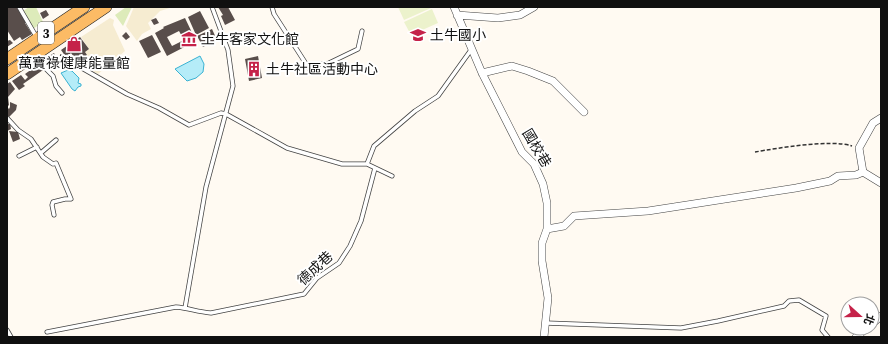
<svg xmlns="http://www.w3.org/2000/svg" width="888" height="344" viewBox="0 0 888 344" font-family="'Source Serif 4','Noto Sans TC',serif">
<rect width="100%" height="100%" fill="#fffaf2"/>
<path fill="#f6ecd1" d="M134,7H173L160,11L148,23L151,29L142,34L137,41L126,26Z
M110,18L114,20L113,25L125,51L98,74L80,64L81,61L87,55L85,52L89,49L81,37Z"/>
<path fill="#ddebba" d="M29,7H36L43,22L33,29L23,11Z
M126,7H132L123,26L115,15Z"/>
<path fill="#ecf2cc" d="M398,7H430L431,8L404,20Z
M432,9L438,23L411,35L404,22Z"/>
<path fill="#b5ecf8" stroke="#3ab2d2" d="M200,56L204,64L203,72L196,78L187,81L175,69Z
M68,70L72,71L79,78L78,83L81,84V86L78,87L75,91L72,89L61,73Z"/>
<path fill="#594e4b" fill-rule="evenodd" d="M7,7H18L26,22L25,23L32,34L22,40L20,37L14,41L7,30Z
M218,7H228L235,20L225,25L221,16L223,15Z
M46,10L49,15L43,19L40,13Z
M200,11L209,28L196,35L188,17Z
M156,18L159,23L154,25L151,20Z
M185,18L196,41L167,56L155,33L164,28L163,27ZM179,31L184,40L172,46L167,37Z
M212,29L217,40L203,47L197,36Z
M126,32L130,37L126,40L122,36Z
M152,35L161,52L148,58L139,41Z
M80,37L89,49L85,52L87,55L78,62L71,53L66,57L61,50Z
M10,40L13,43L7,47V41Z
M54,53L58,60H63L64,67L47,68L45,62L51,60L49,56Z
M258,56L262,78L249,81L245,59Z
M39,64L43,70L23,84L25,86L19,90L12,81L21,75L25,80L28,77L25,74Z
M10,82L15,89L8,97L9,105L7,107L9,109L10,107V102L17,105L16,110L9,117L7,115V84Z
M10,123L11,129L7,131V125Z
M9,131L18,132L20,139L13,142Z"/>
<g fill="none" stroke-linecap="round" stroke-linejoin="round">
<defs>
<path id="lane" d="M19,7L37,38
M272,7L274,14L310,70L318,64H327L358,49L362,31
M37,55L46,69L53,76L56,86L62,93
M80,67L127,94L159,108L189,125L221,113L226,114L287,148L342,164H367L392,176
M7,118L18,130L31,139L43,157L53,164L56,163L71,199H65L53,202L52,205L54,215
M42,152L56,140
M19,156L37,147
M367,164L374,146L415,111L438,96L471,50
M185,308L206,187L233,86L228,50L212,7
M546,323L681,328L718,321L784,306L789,301L799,300L826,316L822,330L828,337
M7,330L11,337
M47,332L176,307C188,308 198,312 211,313L304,294L317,278L339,263L350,246L361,221L375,168"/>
<path id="street" d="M454,7L482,73L522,152L534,164L543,184L547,203V229L542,243V261L548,298L544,337
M457,15L498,18L520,15L534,7
M482,73L512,66L528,71L553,81L584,112
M881,118L873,123L859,148L863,172L881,183
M547,229L564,226L574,216L648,211L796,188L830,181L838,176L856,175L863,172
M872,324L881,316
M856,337L867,328"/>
<path id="primary" d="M7,59L84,7
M7,74L106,7"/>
</defs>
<use href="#lane" stroke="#434343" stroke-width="5"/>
<use href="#street" stroke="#434343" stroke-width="8"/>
<use href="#primary" stroke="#212121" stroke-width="12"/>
<path stroke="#323232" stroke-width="1.5" stroke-dasharray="4 2" stroke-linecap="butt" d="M60,55L64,56
M755,152C779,148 830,139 852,146"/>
<use href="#lane" stroke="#fff" stroke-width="3.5"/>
<use href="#street" stroke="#fff" stroke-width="7"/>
<use href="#primary" stroke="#fcbb65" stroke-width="11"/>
</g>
<defs>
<symbol id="school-bare" viewBox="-9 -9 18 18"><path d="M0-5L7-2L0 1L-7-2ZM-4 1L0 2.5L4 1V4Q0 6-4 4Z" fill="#c52249" stroke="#fff" stroke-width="2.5" paint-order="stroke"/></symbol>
<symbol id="museum-bare" viewBox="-9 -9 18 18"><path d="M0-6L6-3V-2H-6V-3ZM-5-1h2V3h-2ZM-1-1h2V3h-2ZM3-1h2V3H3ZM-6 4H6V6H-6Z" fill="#c52249" stroke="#fff" stroke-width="2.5" paint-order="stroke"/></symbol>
<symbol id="shop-bare" viewBox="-9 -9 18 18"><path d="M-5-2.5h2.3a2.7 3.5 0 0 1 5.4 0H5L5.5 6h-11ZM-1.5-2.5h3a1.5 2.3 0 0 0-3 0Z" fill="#c52249" stroke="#fff" stroke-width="2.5" paint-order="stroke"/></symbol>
<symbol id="building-bare" viewBox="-9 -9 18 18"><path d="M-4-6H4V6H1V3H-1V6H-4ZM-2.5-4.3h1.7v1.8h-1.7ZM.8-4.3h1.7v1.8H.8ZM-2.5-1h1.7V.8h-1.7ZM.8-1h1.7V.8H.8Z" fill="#c52249" stroke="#fff" stroke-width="2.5" paint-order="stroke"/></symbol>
</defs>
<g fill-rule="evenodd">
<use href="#school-bare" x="407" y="24" width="22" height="22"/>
<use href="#museum-bare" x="178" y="28" width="22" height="22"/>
<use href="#shop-bare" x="63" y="33" width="22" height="22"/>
<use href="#building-bare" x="243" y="58" width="22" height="22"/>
</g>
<g text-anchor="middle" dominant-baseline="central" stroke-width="4" stroke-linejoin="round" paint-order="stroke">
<rect fill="#fff" stroke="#585858" stroke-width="1" x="38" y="22" width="16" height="22" rx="3"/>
<g font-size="13" font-weight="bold" fill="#101010">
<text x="46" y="33">3</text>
</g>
<g font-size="14" fill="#101010" stroke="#fff" text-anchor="start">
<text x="430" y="35">土牛國小</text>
<text x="201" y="39">土牛客家文化館</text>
<text x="74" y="63" text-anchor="middle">萬寶祿健康能量館</text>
<text x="266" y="69">土牛社區活動中心</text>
</g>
<g font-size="14" fill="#101010" stroke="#fff">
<text transform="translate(537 148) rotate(59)">國校巷</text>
<text transform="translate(315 268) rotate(-43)">德成巷</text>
</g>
</g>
<rect width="888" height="344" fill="none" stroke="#101010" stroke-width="16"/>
<g transform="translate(860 316) rotate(111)"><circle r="19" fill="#ffffff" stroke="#9f9f9f"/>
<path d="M0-3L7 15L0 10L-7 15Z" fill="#c52249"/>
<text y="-6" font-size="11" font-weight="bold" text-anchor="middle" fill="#101010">北</text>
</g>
</svg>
